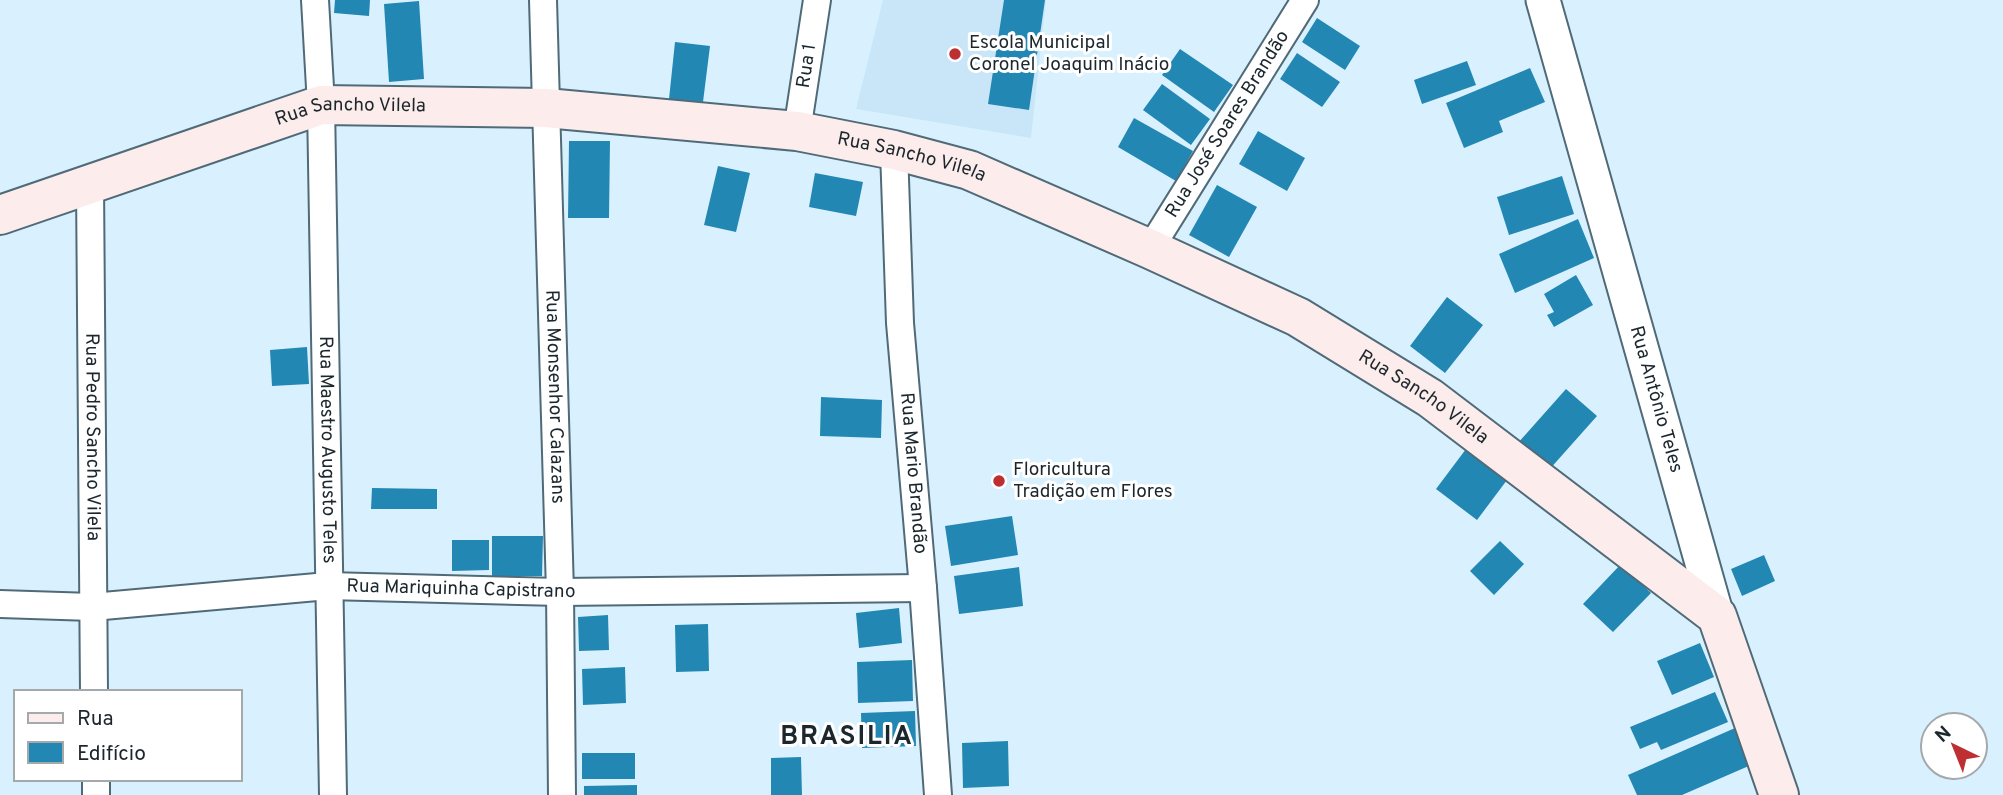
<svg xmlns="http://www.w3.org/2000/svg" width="2003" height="795" viewBox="0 0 2003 795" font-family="Overpass,sans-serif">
<rect width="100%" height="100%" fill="#d9f1fe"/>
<path fill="#c8e6f7" d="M883,0H1046L1031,138L856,109Z"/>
<path fill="#2287b3" d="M335,0H370L369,16L334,13Z
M1004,0H1045L1029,110L988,104Z
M419,1L424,79L389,82L384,4Z
M1317,18L1360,46L1345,70L1302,42Z
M675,42L710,46L703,102L669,99Z
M1180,49L1233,85L1214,112L1162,75Z
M1297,53L1340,82L1322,107L1280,79Z
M1467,61L1476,85L1422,104L1414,80Z
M1530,68L1545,102L1499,121L1503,132L1464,148L1446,103Z
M1162,84L1210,119L1191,145L1143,110Z
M1134,118L1193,151L1176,181L1118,147Z
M1258,131L1305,158L1287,191L1239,164Z
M569,141H610L609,218H568Z
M718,166L750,173L736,232L704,225Z
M815,173L863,182L856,216L809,207Z
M1562,176L1574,214L1509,235L1497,197Z
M1217,185L1257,207L1229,257L1189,235Z
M1578,219L1594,258L1515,293L1499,254Z
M1576,275L1593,305L1554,327L1547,315L1554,312L1544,294Z
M1447,297L1483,325L1445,373L1410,346Z
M307,347L309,384L272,386L270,350Z
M1566,389L1597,416L1548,471L1517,444Z
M821,397L882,400L881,438L820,436Z
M1466,449L1507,480L1477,520L1436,489Z
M372,488L437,489V509H371Z
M1012,516L1018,555L951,566L945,526Z
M492,536H543L542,576H492Z
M452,540H489V570L452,571Z
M1500,541L1524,564L1494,595L1470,571Z
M1764,555L1775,581L1742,596L1731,569Z
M1621,564L1651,593L1613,632L1583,604Z
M1019,567L1023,606L959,614L954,576Z
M899,608L902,643L859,648L856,613Z
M608,615L609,650L579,651L578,617Z
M708,624L709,671L676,672L675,625Z
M1700,643L1714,677L1672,695L1657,661Z
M912,660L913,701L858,703L857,662Z
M625,667L626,703L583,705L582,669Z
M1715,692L1728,722L1661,750L1657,742L1640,749L1630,727Z
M915,711L916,746L862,748L861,713Z
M1735,728L1751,765L1682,795H1637L1628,775Z
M1008,741L1009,786L963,788L962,743Z
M582,753H635V779H582Z
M801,757L802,795H771V758Z
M637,785V795H584V786Z"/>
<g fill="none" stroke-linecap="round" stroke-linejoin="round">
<defs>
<g id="minor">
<path id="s1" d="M315,0L321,105L333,795"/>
<path id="s2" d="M543,0L560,592L562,795"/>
<path id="s3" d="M797,131L817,0"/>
<path id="s4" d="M894,150L900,323L923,588L938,795"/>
<path id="s5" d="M90,183L94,692"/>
<path id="s6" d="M1150,249L1305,0"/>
<path id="s7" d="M0,604L92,607L328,586L560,592L923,588"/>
<path d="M96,779V795"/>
</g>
<g id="tertiary">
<path id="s8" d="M1543,0L1717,616"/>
</g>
<g id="secondary">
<path id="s9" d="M0,215L321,105L546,108L797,131L894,150L969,170L1150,249L1298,317L1430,398L1717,616L1779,795"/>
</g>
</defs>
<use href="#minor" stroke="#506a78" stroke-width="30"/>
<use href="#tertiary" stroke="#506a78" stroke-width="37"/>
<use href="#secondary" stroke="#506a78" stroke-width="42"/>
<use href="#minor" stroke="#fff" stroke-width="26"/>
<use href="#tertiary" stroke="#fff" stroke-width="33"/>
<use href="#secondary" stroke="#fcedec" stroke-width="38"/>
</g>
<g fill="#be2f31" stroke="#fff" stroke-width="2.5">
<circle cx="955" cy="54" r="7"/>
<circle cx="999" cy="481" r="7"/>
</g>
<g text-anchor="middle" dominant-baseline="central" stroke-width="6" stroke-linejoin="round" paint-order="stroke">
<g font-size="19" fill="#1c272d" stroke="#fff" text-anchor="start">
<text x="969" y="43">Escola Municipal<tspan x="969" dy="22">Coronel Joaquim Inácio</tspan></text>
<text x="1013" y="470">Floricultura<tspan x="1013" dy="22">Tradição em Flores</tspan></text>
</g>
<g font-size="19" fill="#1c272d" stroke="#fff">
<text stroke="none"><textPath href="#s3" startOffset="66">Rua 1</textPath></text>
<text stroke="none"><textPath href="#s9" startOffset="368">Rua Sancho Vilela</textPath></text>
<text stroke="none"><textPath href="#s6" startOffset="147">Rua José Soares Brandão</textPath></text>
<text stroke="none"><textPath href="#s9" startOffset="934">Rua Sancho Vilela</textPath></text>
<text stroke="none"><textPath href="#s2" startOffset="397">Rua Monsenhor Calazans</textPath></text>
<text stroke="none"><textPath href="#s9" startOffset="1502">Rua Sancho Vilela</textPath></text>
<text stroke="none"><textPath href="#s8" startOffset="415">Rua Antônio Teles</textPath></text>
<text stroke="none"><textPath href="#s5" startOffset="254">Rua Pedro Sancho Vilela</textPath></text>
<text stroke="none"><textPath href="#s1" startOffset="450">Rua Maestro Augusto Teles</textPath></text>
<text stroke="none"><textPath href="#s4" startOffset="324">Rua Mario Brandão</textPath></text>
<text stroke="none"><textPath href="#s7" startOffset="462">Rua Mariquinha Capistrano</textPath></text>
</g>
<g font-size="26" font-weight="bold" letter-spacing="2" fill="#1c272d" stroke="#fff">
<text x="847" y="737">BRASILIA</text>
</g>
</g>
<rect x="14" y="690" width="228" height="91" fill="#ffffff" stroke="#a4a9ab" stroke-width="2"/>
<rect x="28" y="713" width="35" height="10" fill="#fcedec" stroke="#a4a9ab" stroke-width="2"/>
<text x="77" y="725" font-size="21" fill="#1c272d">Rua</text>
<rect x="28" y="742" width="35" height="21" fill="#2287b3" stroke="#a4a9ab" stroke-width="2"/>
<text x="77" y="760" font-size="21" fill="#1c272d">Edifício</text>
<g transform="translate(1954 746) rotate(317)"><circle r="33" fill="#ffffff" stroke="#a4a9ab" stroke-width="2"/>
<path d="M0-5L12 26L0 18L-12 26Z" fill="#be2f31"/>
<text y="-10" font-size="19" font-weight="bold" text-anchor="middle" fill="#1c272d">N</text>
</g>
</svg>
